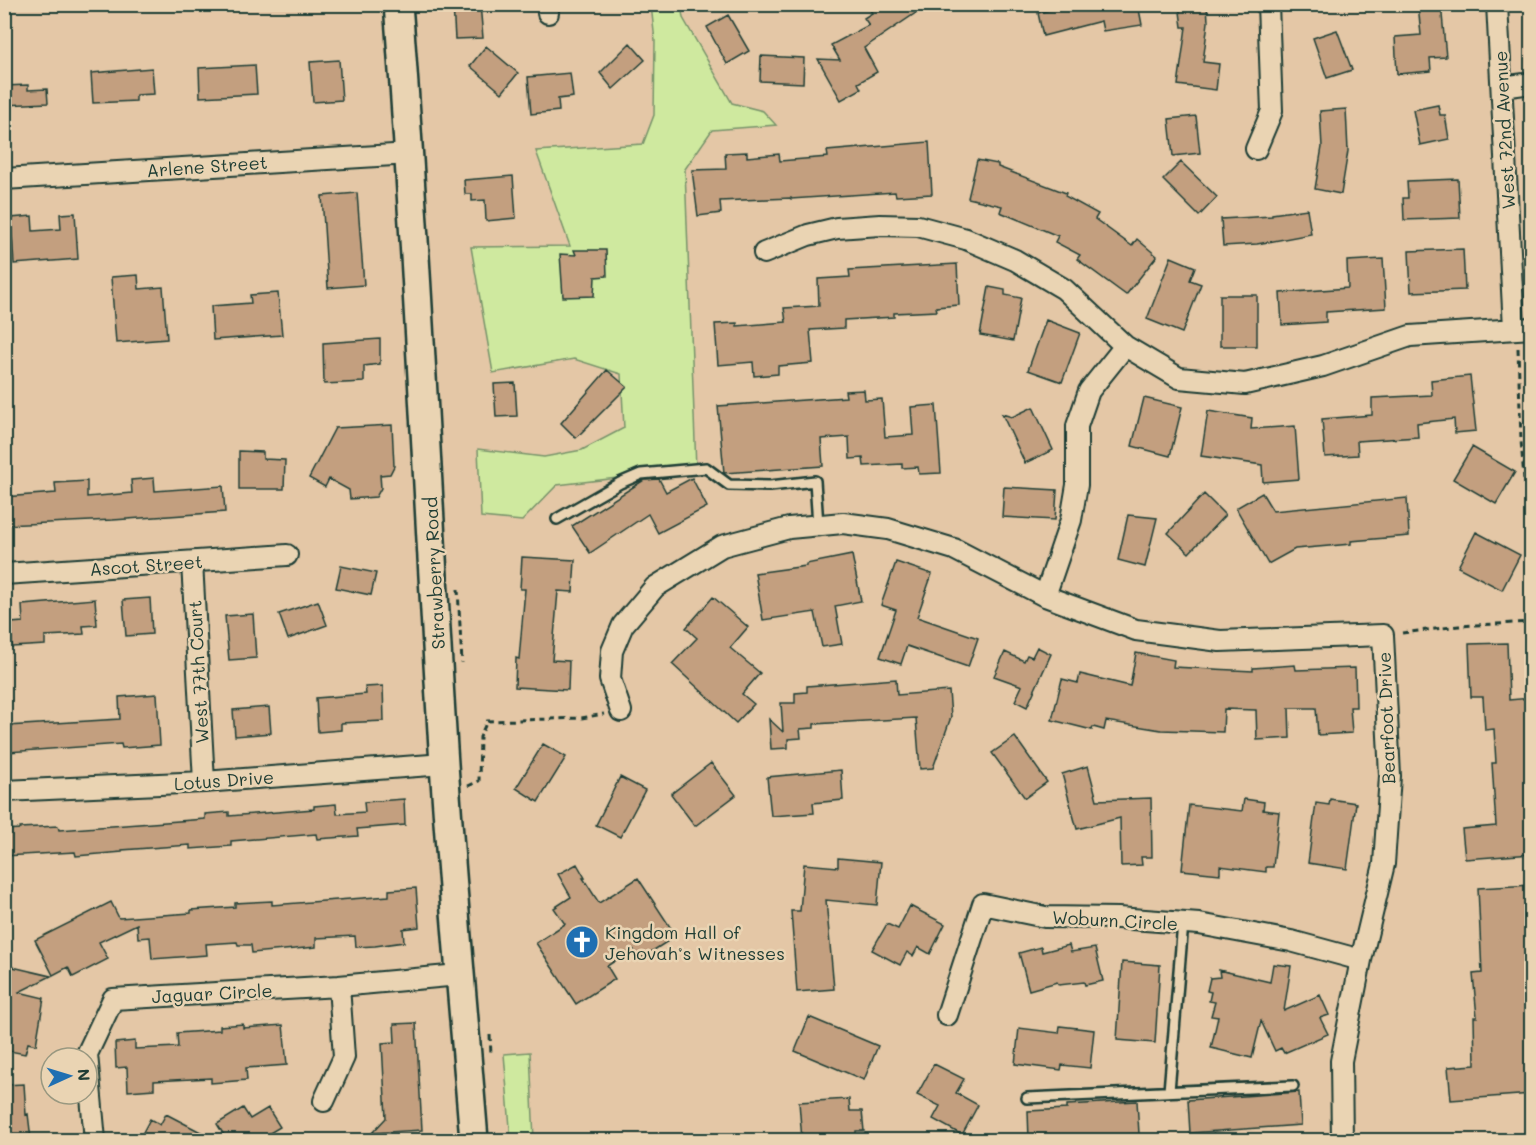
<svg xmlns="http://www.w3.org/2000/svg" width="1536" height="1145" viewBox="0 0 1536 1145" font-family="Mali,sans-serif">
<rect width="100%" height="100%" fill="#e4c7a6"/>
<filter id="ink" filterUnits="userSpaceOnUse"><feTurbulence type="fractalNoise" baseFrequency=".0167" numOctaves="2"/><feDisplacementMap in="SourceGraphic" scale="12" xChannelSelector="R" yChannelSelector="G"/><feConvolveMatrix kernelMatrix="1 2 1 2 8 2 1 2 1" color-interpolation-filters="sRGB"/></filter>
<g filter="url(#ink)">
<path fill="#cfe99f" stroke="#77936a" stroke-width="1.5" d="M651,5H681L683,18L732,103L763,111L776,125L712,130L685,169L696,469L557,485L522,521L481,517L478,449L544,457L582,450L624,428L621,374L574,359L493,373L471,247L570,246L536,151L643,144L654,115L655,41Z
M1525,420L1531,423V520Z
M530,1052L534,1140H511L504,1054Z"/>
<path fill="#c39f7f" stroke="#1f3d34" stroke-width="1.5" d="M453,4H480L483,38L455,39Z
M866,4H929L864,48L877,72L858,83L861,89L841,100L818,59L840,60L831,45L869,25L864,18L872,13Z
M1072,4H1138L1142,25L1103,31L1101,21L1043,36L1038,13Z
M1179,4H1207L1208,22L1203,62L1219,64L1216,90L1178,85L1186,27H1182Z
M1418,4H1441L1446,57L1430,58L1431,71L1397,74L1395,37L1421,35Z
M728,15L749,51L727,64L707,27Z
M1337,30L1352,70L1327,78L1313,38Z
M630,43L645,60L613,89L600,73Z
M486,46L518,73L502,93L470,66Z
M761,56L804,58L803,83L760,81Z
M339,60L342,100L313,102L310,62Z
M255,65L257,94L200,97L199,68Z
M152,68L154,94L136,95V101L93,103L91,73Z
M570,73L573,97L558,99L559,111L531,114L528,77Z
M28,85V90L47,89L48,103L4,105V86Z
M1438,105L1440,115H1445L1449,139L1420,145L1413,110Z
M1346,109L1348,151L1341,194L1315,189L1322,147L1320,111Z
M1196,116L1200,153L1173,156L1169,119Z
M929,142L932,194L896,196L895,192L791,199V198L720,201L721,213L698,216L692,170L726,169L725,153L747,152V157L779,154L780,161L828,157L827,151Z
M977,160L998,164V167L1066,193L1065,196L1098,214L1095,219L1132,246L1137,239L1157,256L1126,295L1077,259L1080,255L1055,242L1058,236L1000,212L1002,206L968,198Z
M1181,162L1217,197L1199,216L1163,180Z
M513,176L516,218L486,221L485,200L472,201V194H465L464,180Z
M1458,179L1460,218L1404,220L1403,198H1408L1407,181Z
M357,193L364,285L328,288L322,196Z
M1307,209L1311,234L1257,244L1223,246L1221,219L1272,216V214Z
M75,213L78,259L14,264L11,218L32,216L33,231L61,229L60,214Z
M1463,249L1465,290L1411,292L1409,251Z
M574,250H606L607,276L595,277L594,296L563,297L560,254L576,255Z
M1171,257L1195,267L1190,280L1201,284L1182,333L1147,319Z
M1383,259L1386,308L1326,312V322L1282,325L1280,293L1348,288L1347,261Z
M957,264L959,305L936,307L937,311L894,313V317L844,320V328L810,330L813,363L778,366V374L754,376L753,362L718,365L715,324L737,323V326L786,322L784,308L819,306L818,279L850,277L849,270Z
M138,275L139,289L163,287L167,339L116,343L111,277Z
M989,287L1005,290V295L1021,298L1013,341L980,335Z
M278,293L282,335L213,340L211,306L251,303L250,295Z
M1220,295H1257V346H1220Z
M1046,320L1080,333L1062,382L1028,370Z
M380,339V364L364,366V382L324,384L323,343Z
M607,370L627,387L576,438L561,423Z
M1470,376L1476,431L1455,433L1454,419L1417,423L1418,437L1357,441L1358,455L1325,457L1322,419L1372,415V398L1432,395L1431,380Z
M515,383L517,416L496,417L494,384Z
M864,390L865,400L882,399L885,437L913,435L911,407L936,405L941,473L919,474L918,467L902,468V464L864,466L863,458L850,459L849,437L821,439L823,466L724,473L718,406L846,397L845,391Z
M1144,398L1182,407L1170,456L1132,446Z
M1033,407L1053,450L1025,463L1002,414L1012,417Z
M1208,411L1252,418L1251,429L1295,426L1299,479L1263,482L1262,465L1201,456Z
M392,425L394,466L390,474L380,475L381,488L376,497L350,499L349,490L329,479L325,487L309,478L335,428Z
M1472,447L1515,472L1496,504L1453,479Z
M239,451L263,452V459L285,460L284,489H239Z
M154,478L155,491L223,486L225,512L113,520L4,525V497L56,493L55,483L87,481V497L132,493L131,480Z
M692,478L707,507L658,533L648,514L590,553L572,526L644,480L659,479L666,492Z
M1004,487L1057,490L1055,520L1002,517Z
M1262,493L1273,511L1407,498L1409,536L1351,541V544L1295,549L1268,564L1236,508Z
M1204,494L1225,515L1189,553L1168,533Z
M1128,515L1157,518L1145,567L1118,560Z
M1476,532L1520,555L1502,590L1458,567Z
M852,555L861,601L835,606L842,644L822,647L815,612L763,620L755,573L806,566V564Z
M522,557L575,560L573,592L558,591L552,660L569,661L568,690L515,687L516,658L519,659L525,589H520Z
M896,562L932,574L917,617L978,638L968,667L907,646L901,664L880,657L896,610L881,605Z
M341,566L376,573L371,595L336,588Z
M713,597L748,627L730,648L760,673L742,694L754,704L736,723L672,664L697,638L686,628Z
M150,598L152,634L126,636L123,600Z
M95,599L97,625L83,626L84,634L45,636V645L12,647L11,623L23,622L22,605Z
M318,601L327,625L288,639L279,614Z
M253,614L256,658L229,660L225,616Z
M1507,643L1509,700L1531,698L1532,854L1465,859L1462,829L1496,826L1492,763H1496L1494,729L1485,730L1483,697H1471L1469,644Z
M1037,647L1051,654L1027,707L1015,701L1022,686L994,676L1005,652L1024,661L1027,655L1032,657Z
M1136,653L1174,660L1173,667L1253,671V668L1295,665L1296,670L1355,668L1356,707H1350L1352,733L1318,735L1316,708H1289L1290,738L1257,740L1256,710L1224,709L1223,732L1161,730L1106,721L1104,730L1093,727L1092,730L1052,720L1062,679L1078,683L1080,674L1130,686Z
M896,679L897,695L949,691L951,717L933,768L920,769L916,718L814,724V728L800,729L801,738L788,739V748L771,749L769,719L783,732L781,703H795V693L807,692V686Z
M383,686L384,721L341,723V730L318,732L316,698L366,694L365,687Z
M157,694L160,745L122,748L121,744L8,752L7,726L120,719L119,697Z
M269,707L271,733L235,736L233,710Z
M1015,737L1047,782L1025,798L992,753Z
M543,744L566,757L538,802L516,788Z
M711,763L736,795L695,826L671,794Z
M1088,766L1097,800L1151,798L1152,857H1141L1142,865L1121,866L1120,818L1077,829L1062,774Z
M841,770L843,800L813,803L814,813L771,816L767,777Z
M620,777L645,790L620,837L596,825Z
M404,799L405,825L357,829L358,836L317,839L316,834L231,841V846L190,849V845L122,850V852L76,856L75,852L4,856V830L20,829V828L58,826L59,830L205,819V814L229,812V816L314,809V806L336,804L337,814L365,812L364,802Z
M1244,799L1264,802L1263,810L1279,812L1273,867H1266V872L1220,866V874L1182,870L1189,805L1242,811Z
M1330,799L1356,803L1347,869L1308,863L1316,803L1329,805Z
M838,858L881,862L877,905L826,900L834,989L797,992L791,911H800L804,864L838,867Z
M577,864L585,878H583L599,903L638,878L676,936L640,959L633,949L607,966L615,979L576,1004L536,943L565,924L554,908L571,897L558,874Z
M1532,885V1094L1451,1100L1448,1067L1475,1065L1474,1017H1477L1473,974L1482,973L1478,888Z
M416,888L419,927L403,929L404,942L375,946L356,947L355,936L316,938V947L252,953L251,945H238L237,942L206,944L207,955L152,959L150,937L138,938L137,924L99,942L108,959L73,977L68,967L53,975L35,940L111,902L119,918L191,913V910L235,907V903L272,901V905L389,896V890Z
M910,906L945,924L930,954L918,947L913,956L907,952L900,965L872,950L887,924L898,929Z
M1069,945L1071,952L1095,948L1103,981L1085,985L1084,982L1059,985L1057,982L1029,990L1019,953L1041,947L1042,952Z
M1122,962L1160,965L1155,1043L1117,1040Z
M1273,964L1291,966L1284,1011L1320,995L1329,1015L1320,1018L1328,1034L1284,1053L1281,1048L1275,1051L1261,1021L1252,1058L1211,1048L1218,1017L1211,1016L1215,1002L1209,1001L1211,992L1207,991L1210,978L1220,977L1219,970L1270,982Z
M4,965L51,976L19,992L44,998L36,1045L28,1043L25,1054L4,1050Z
M809,1017L878,1046L864,1080L795,1051Z
M416,1023L422,1130L372,1133L386,1118L382,1043L395,1042L394,1024Z
M243,1024V1028L283,1025L287,1065L246,1068L247,1080L211,1083V1078L154,1081V1089L128,1091L127,1067L116,1068L115,1043L135,1041V1049L178,1047L177,1033L220,1030V1026Z
M1060,1026L1094,1030L1090,1068L1062,1065L1061,1070L1015,1064L1019,1028L1059,1033Z
M934,1064L964,1079L956,1093L978,1105L962,1135L933,1119L940,1106L917,1095Z
M24,1084L26,1115L28,1114L31,1139L4,1140V1085Z
M1299,1092L1301,1125L1190,1133L1188,1100Z
M849,1099L850,1111H862L864,1131H856V1137L802,1140L799,1102Z
M1137,1101L1139,1134L1029,1140L1028,1111L1067,1109V1105Z
M243,1108L250,1119L268,1108L280,1127L258,1140H227L217,1124Z
M166,1114L216,1140H148L141,1136L150,1119L160,1125Z"/>
<g fill="none" stroke-linecap="round" stroke-linejoin="round">
<defs>
<path id="lane" d="M557,519L620,483L641,474L706,468L729,485L770,486L815,481L818,525
M1169,1091L1183,923
M1027,1098L1293,1086"/>
<path id="street" d="M548,4V13
M1497,4L1514,328
M1502,87L1532,83
M1256,149L1272,111L1268,4
M4,179L410,154
M764,253L808,235L837,228L880,225L918,226L966,239L1015,260L1064,289L1125,346L1179,378L1245,384L1323,366L1410,336L1532,328
M192,562L204,782
M4,574L287,555
M1045,596L1071,520L1077,485V426L1089,391L1125,346
M621,711L610,679L612,651L623,625L655,587L722,546L789,528L843,523L888,529L954,549L1045,596L1136,630L1220,641L1383,635L1390,776L1384,864L1361,960L1341,1061L1342,1140
M4,791L204,782L444,764
M947,1015L983,904L1045,917L1118,918L1199,924L1291,941L1361,960
M324,1101L344,1057L339,986
M95,1140L87,1054L113,999L339,986L459,975"/>
<path id="secondary" d="M398,4C418,257 428,511 444,764C452,890 464,1015 474,1140"/>
</defs>
<use href="#lane" stroke="#1f3d34" stroke-width="14"/>
<use href="#street" stroke="#1f3d34" stroke-width="24"/>
<use href="#secondary" stroke="#1f3d34" stroke-width="32"/>
<path stroke="#1f3d34" stroke-width="3" stroke-dasharray="6 4.5" stroke-linecap="butt" d="M1518,348L1521,440L1532,583
M458,589L462,663
M1402,633L1459,626L1532,622
M468,786L479,781L480,737L487,721L581,718L604,714
M490,1035L491,1055"/>
<use href="#lane" stroke="#ead4b3" stroke-width="9"/>
<use href="#street" stroke="#ead4b3" stroke-width="20"/>
<use href="#secondary" stroke="#ead4b3" stroke-width="27"/>
</g>
</g>
<defs>
<symbol id="church-disc" viewBox="-11 -11 22 22"><circle r="9.5" fill="#1f6fb2" stroke="#ead4b3"/><path d="M-1.2-6h2.4v3.5h3.3v2.4h-3.3V6h-2.4V-.1h-3.3v-2.4h3.3Z" fill="#fff"/></symbol>
</defs>
<g fill-rule="evenodd">
<use href="#church-disc" x="563" y="923" width="38" height="38"/>
</g>
<g text-anchor="middle" dominant-baseline="central" stroke-width="5" stroke-linejoin="round" paint-order="stroke">
<g font-size="18" fill="#1f3d34" stroke="#ead4b3">
<text transform="translate(1504 130) rotate(-93)">West 72nd Avenue</text>
<text transform="translate(207 166) rotate(-4)">Arlene Street</text>
<text transform="translate(146 565) rotate(-4)">Ascot Street</text>
<text transform="translate(434 573) rotate(-93)">Strawberry Road</text>
<text transform="translate(198 672) rotate(-93)">West 77th Court</text>
<text transform="translate(1386 718) rotate(-92)">Bearfoot Drive</text>
<text transform="translate(224 780) rotate(-4)">Lotus Drive</text>
<text transform="translate(1115 920) rotate(3)">Woburn Circle</text>
<text transform="translate(212 993) rotate(-3)">Jaguar Circle</text>
</g>
<g font-size="18" fill="#1f3d34" stroke="#ead4b3" text-anchor="start">
<text x="605" y="932">Kingdom Hall of<tspan x="605" dy="21">Jehovah’s Witnesses</tspan></text>
</g>
</g>
<rect width="1536" height="1145" fill="none" stroke="#ead4b3" stroke-width="24"/>
<rect x="12" y="12" width="1512" height="1121" fill="none" stroke="#1f3d34" stroke-width="2" filter="url(#ink)"/>
<g transform="translate(69 1076) rotate(86)"><circle r="28" fill="#ead4b3" stroke="#999880" stroke-width="1.5"/>
<path d="M0-4.5L10 22L0 15L-10 22Z" fill="#1f6fb2"/>
<text y="-9" font-size="16" font-weight="bold" text-anchor="middle" fill="#1f3d34">N</text>
</g>
</svg>
